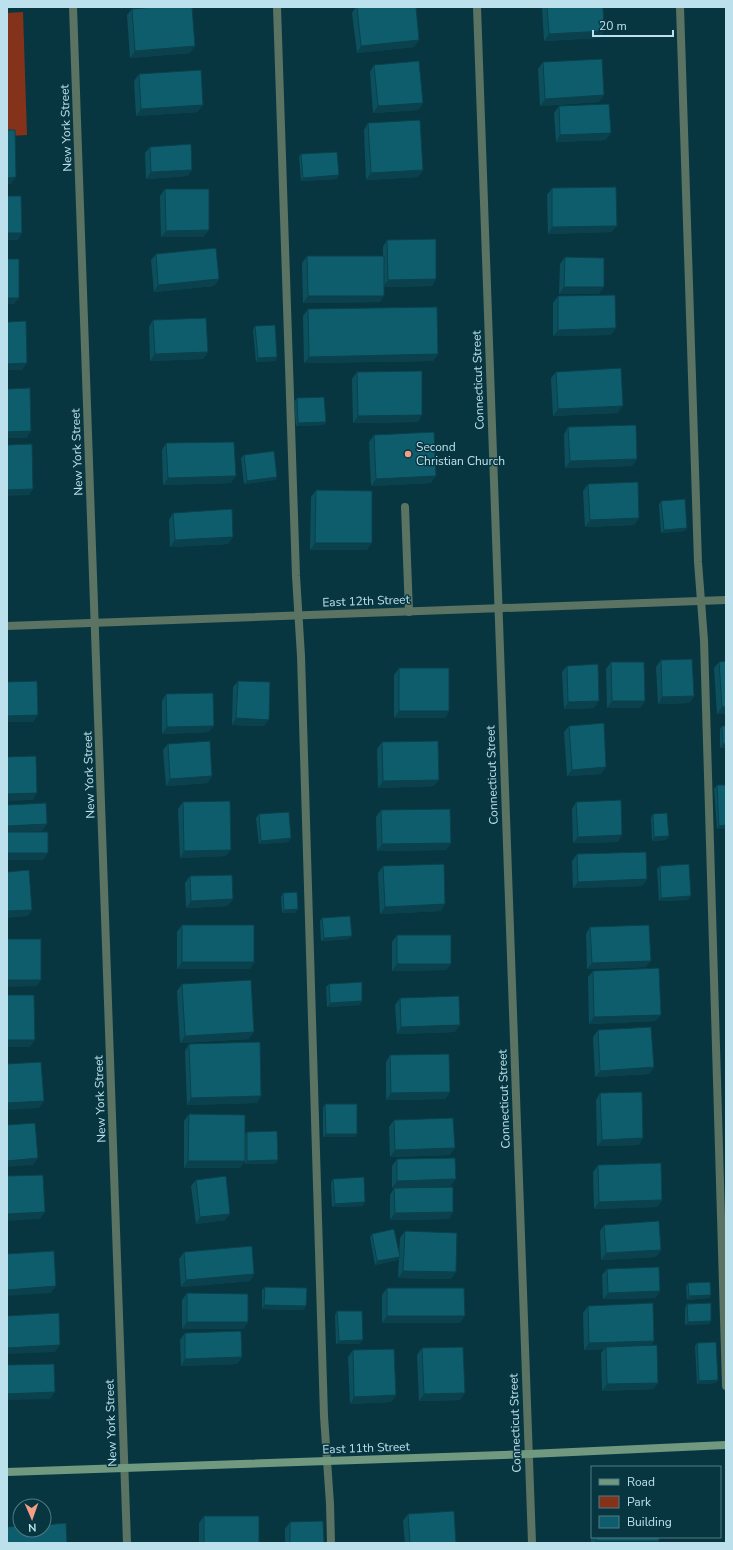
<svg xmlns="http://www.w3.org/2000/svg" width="733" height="1550" viewBox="0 0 733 1550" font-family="'Nunito Sans',sans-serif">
<rect width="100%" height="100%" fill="#083640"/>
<path fill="#85321a" d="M23,12L27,135L7,136V13Z"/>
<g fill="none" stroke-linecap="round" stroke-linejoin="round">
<path stroke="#5b7363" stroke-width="8" d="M277,7L296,576L301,656L324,1416L330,1504L331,1543
M680,7L698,562L704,640L726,1386
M405,507L409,612"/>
<path stroke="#5b7363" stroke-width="8" d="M73,7L127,1543
M7,626L726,600"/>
<path stroke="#5b7363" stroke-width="8" d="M477,7L532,1543"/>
<path stroke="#719980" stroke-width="8" d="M7,1472L529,1454L726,1445"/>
</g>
<path fill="#0c505e" d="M356,7H416L419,40L414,47L357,53L352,13Z
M542,7H603L604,31L599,38L544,41Z
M132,9L190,53L130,58L127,15Z
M543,62L604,95L599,102L540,106L538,69Z
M374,65L423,103L418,110L373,113L370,72Z
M139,74L198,112L136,116L134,81Z
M559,106L606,140L556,142L554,113Z
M368,123L423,170L418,177L366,180L364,130Z
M150,147L192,170L187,176L146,179L145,153Z
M301,154L339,175L336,179L301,181L299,157Z
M552,188L612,232L548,234L547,195Z
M165,189L204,237H161L160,196Z
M387,240L436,279L432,286L384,287L380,302L303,303L302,263L307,256H383V247Z
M156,254L219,279L214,286L154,292L151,260Z
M565,257L599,294H559L560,264Z
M558,296L611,335L553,336V303Z
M308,309L438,354L433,361L304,363L303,316Z
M153,320L208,352L203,359L150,361L149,327Z
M255,326L277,357L275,361L256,362L253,330Z
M357,372L418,422L353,423L352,379Z
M556,372L618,413L553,416L551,378Z
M297,398L326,422L323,425L296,426L294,402Z
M568,427L637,459L632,466L565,468L564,434Z
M374,435L431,483L371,486L369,442Z
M166,443L231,483L163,485L162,450Z
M244,455L275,480L244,484L241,458Z
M588,484L639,518L634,525L585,527L583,491Z
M316,490L367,550H310L311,497Z
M661,501L685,531L661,533L659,505Z
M173,513L228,544L170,547L169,520Z
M661,660L694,696L689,703L658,704L656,667Z
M611,662L645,701L640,708H607L606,669Z
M719,662L726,714H717L714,668Z
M567,666L594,708L564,709L562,672Z
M399,668L449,711L445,718H394V675Z
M238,681L264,726L232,725L233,687Z
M166,694L209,732L162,734V701Z
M569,726L601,774L567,776L564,732Z
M722,726L726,748H720V729Z
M382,742L434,786L378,788L377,749Z
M168,744L208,783L166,786L163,750Z
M717,785L726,829H717L714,789Z
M183,802L226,856L180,858L178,809Z
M576,802L618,842L573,843L572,809Z
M381,810L451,843L446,850L377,851L376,817Z
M259,814L289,842L259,844L256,818Z
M653,814L666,840L652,841L651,818Z
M577,854L647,879L642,886L573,888L572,861Z
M383,866L441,911L380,914L378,873Z
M660,866L688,900L659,901L657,869Z
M190,876L228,906L186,908L185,883Z
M283,893L298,909L295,913H282L281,897Z
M322,918L349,939L321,941L320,921Z
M182,925L254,962L250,969H177V932Z
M590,927L646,967L587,969L586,934Z
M397,935L451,964L446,970L392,971V942Z
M593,971L656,1021L589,1024L588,977Z
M182,984L249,1039L180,1043L177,991Z
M329,984L360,1005L327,1007L326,987Z
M400,998L455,1032L397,1034L395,1005Z
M598,1030L654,1067L649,1074L595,1077L593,1037Z
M189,1044L261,1096L257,1103L187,1105L185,1051Z
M390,1055L450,1092L445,1099L386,1100V1062Z
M600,1093L639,1145L597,1146L596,1100Z
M325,1104L357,1134L355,1137H323V1108Z
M189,1114L245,1134L247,1132L275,1164H245V1155L240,1168H184V1121Z
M394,1120L450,1155L390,1157L389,1127Z
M397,1159L451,1186L392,1188V1166Z
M598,1165L662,1200L657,1207L594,1209L593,1172Z
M333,1179L363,1206L332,1207L331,1183Z
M196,1180L230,1214L225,1220L196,1224L191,1186Z
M394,1188L453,1212L449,1219L390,1220V1195Z
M604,1225L661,1250L656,1257L601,1260L600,1231Z
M405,1231L451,1279L398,1278L399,1257L397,1260L375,1265L370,1237L372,1234L399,1255L400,1238Z
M184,1252L254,1274L250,1281L181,1287L179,1259Z
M607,1269L660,1291L655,1298L603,1299L602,1275Z
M688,1283L709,1298L687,1300L686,1286Z
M265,1287L304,1310L262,1309V1290Z
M387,1288L460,1323H382V1295Z
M187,1293L248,1322L243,1329H182V1300Z
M687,1304L711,1321L709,1324L685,1325V1308Z
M588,1306L654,1341L651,1345L658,1383L653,1389L602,1391L601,1353L604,1349L584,1350L583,1313Z
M337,1311L360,1344H336L335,1315Z
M185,1333L242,1357L237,1364L181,1366L180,1340Z
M697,1343L716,1383L697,1384L695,1346Z
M422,1348L460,1400L419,1401L417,1355Z
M353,1350L396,1395L391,1402L350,1404L348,1357Z
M592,1505V1537H659L658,1543H591V1507Z
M408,1514L456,1543H405L403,1521Z
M204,1516L259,1543H199V1523Z
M290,1522L324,1543H285V1529Z"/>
<path fill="#0a414c" d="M7,7H16L15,8L7,9Z
M604,31L599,38L544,41L549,34Z
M419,40L414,47L357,53L361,46Z
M195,46L190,53L130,58L135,51Z
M604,95L599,102L540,106L545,99Z
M423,103L418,110L373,113L378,106Z
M203,105L198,112L136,116L141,109Z
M611,133L606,140L556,142L560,135Z
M192,170L187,176L146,179L151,172Z
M423,170L418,177L366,180L371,173Z
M339,175L336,179L301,181L303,178Z
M16,177L11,184H7V178Z
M617,226L612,232L548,234L552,227Z
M209,230L204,237H161L166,231Z
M7,233H22L18,240H7Z
M219,279L214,286L154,292L158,285Z
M436,279L432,286L383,287L388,280Z
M564,287H604L599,294H559Z
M308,296H384L380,302L303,303Z
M7,298H19L14,304H7Z
M616,328L611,335L553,336L558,330Z
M208,352L203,359L150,361L155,354Z
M438,354L433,361L304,363L309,357Z
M277,357L275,361L256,362L258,358Z
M27,363L22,370H7V364Z
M623,406L618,413L553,416L558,409Z
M422,415L418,422L353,423L358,416Z
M326,422L323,425L296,426L298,423Z
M31,431L27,438H7V432Z
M637,459L632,466L565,468L570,461Z
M236,476L231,483L163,485L168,478Z
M436,476L431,483L371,486L376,479Z
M277,477L275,480L244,484L247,481Z
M33,489L29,495L7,496V490Z
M639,518L634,525L585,527L590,520Z
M687,528L685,531L661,533L664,530Z
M233,537L228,544L170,547L175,540Z
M315,543H372L367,550H310Z
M694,696L689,703L658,704L662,697Z
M599,701L594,708L564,709L568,702Z
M612,701H645L640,708H607Z
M722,707H726V714H717Z
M399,711H449L445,718H394Z
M38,715L33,722H7V716Z
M236,718L269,720L264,726L232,725Z
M214,726L209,732L162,734L167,727Z
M723,744H726V748H720Z
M606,767L601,774L567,776L572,770Z
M212,776L208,783L166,786L170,779Z
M439,780L434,786L378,788L383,781Z
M37,793L33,800L7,801V794Z
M47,824L42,831L7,833V826Z
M726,825V829H717L719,826Z
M622,835L618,842L573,843L578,837Z
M669,836L666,840L652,841L654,837Z
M291,838L289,842L259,844L261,841Z
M451,843L446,850L377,851L382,844Z
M231,850L226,856L180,858L184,851Z
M7,853H48L43,860H7Z
M647,879L642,886L573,888L578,882Z
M691,896L688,900L659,901L661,898Z
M233,899L228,906L186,908L191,901Z
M445,904L441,911L380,914L385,907Z
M298,909L295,913H282L284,910Z
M32,910L28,916L7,918V911Z
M352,936L349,939L321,941L324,938Z
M651,961L646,967L587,969L592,963Z
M182,962H254L250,969H177Z
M397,964H451L446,970L392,971Z
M7,980H41L37,986L7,987Z
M362,1001L360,1005L327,1007L330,1003Z
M661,1015L656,1021L589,1024L594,1017Z
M460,1025L455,1032L397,1034L401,1027Z
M254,1032L249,1039L180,1043L185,1036Z
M7,1040H35L30,1047H7Z
M654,1067L649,1074L595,1077L600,1071Z
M450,1092L445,1099L386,1100L391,1093Z
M261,1096L257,1103L187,1105L191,1098Z
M44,1101L39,1108L7,1110V1103Z
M326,1134H357L355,1137H323Z
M643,1138L639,1145L597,1146L602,1140Z
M455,1148L450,1155L390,1157L395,1150Z
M38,1158L33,1165L7,1167V1161Z
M278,1160L275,1164H245L247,1161Z
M188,1161H245L240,1168H184Z
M456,1179L451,1186L392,1188L397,1181Z
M662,1200L657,1207L594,1209L599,1202Z
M365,1202L363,1206L332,1207L335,1204Z
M45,1212L40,1219L7,1221V1214Z
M453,1212L449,1219L390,1220L395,1213Z
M230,1214L225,1220L196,1224L200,1217Z
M661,1250L656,1257L601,1260L606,1253Z
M400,1257L397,1260L375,1265L377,1261Z
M403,1271L456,1272L451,1279L398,1278Z
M254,1274L250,1281L181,1287L186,1280Z
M56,1286L51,1293L7,1296V1290Z
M660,1291L655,1298L603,1299L608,1293Z
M711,1295L709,1298L687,1300L689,1296Z
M264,1305L306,1306L304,1310L262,1309Z
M387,1316H465L460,1323H382Z
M711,1321L709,1324L685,1325L688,1322Z
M187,1322H248L243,1329H182Z
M363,1340L360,1344H336L339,1341Z
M654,1341L649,1348L606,1347L604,1349L584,1350L589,1343Z
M60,1345L55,1352L7,1354V1348Z
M242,1357L237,1364L181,1366L185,1359Z
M718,1380L716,1383L697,1384L699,1381Z
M658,1383L653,1389L602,1391L607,1384Z
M55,1392L50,1399L7,1400V1394Z
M465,1393L460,1400L419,1401L424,1394Z
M396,1395L391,1402L350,1404L354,1397Z
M596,1541H659L658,1543H595Z"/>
<path fill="#0e5d6d" stroke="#0a414c" d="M154,7H192L195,46L135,51L132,9Z
M357,7H416L419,40L361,46Z
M547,7H603L604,31L549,34Z
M602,59L604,95L545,99L543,62Z
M419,61L423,103L378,106L374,65Z
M201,70L203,105L141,109L139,74Z
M609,104L611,133L560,135L559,106Z
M420,120L423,170L371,173L368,123Z
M7,130H15L16,177L7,178Z
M191,144L192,170L151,172L150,147Z
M337,152L339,175L303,178L301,154Z
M616,187L617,226L552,227V188Z
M165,189H209V230L166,231Z
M7,196H21L22,233H7Z
M436,239V279L388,280L387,240Z
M216,248L219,279L158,285L156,254Z
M307,256H384V296H308Z
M565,257L604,258V287H564Z
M7,259H19V298H7Z
M615,295L616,328L558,330V296Z
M437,307L438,354L309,357L308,309Z
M206,318L208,352L155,354L153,320Z
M26,321L27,363L7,364V322Z
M275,325L277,357L258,358L255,326Z
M621,368L623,406L558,409L556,372Z
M422,371V415L358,416L357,372Z
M30,388L31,431L7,432V389Z
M324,397L326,422L298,423L297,398Z
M636,425L637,459L570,461L568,427Z
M434,432L436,476L376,479L374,435Z
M234,442L236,476L168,478L166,443Z
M32,444L33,489L7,490V445Z
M274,451L277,477L247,481L244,455Z
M638,482L639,518L590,520L588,484Z
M316,490L372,491V543H315Z
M685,499L687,528L664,530L661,501Z
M232,509L233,537L175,540L173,513Z
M692,659L694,696L662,697L661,660Z
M726,661V707H722L719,662Z
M611,662H644L645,701H612Z
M598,664L599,701L568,702L567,666Z
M399,668H449V711H399Z
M37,681L38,715L7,716V682Z
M238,681L270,682L269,720L236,718Z
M213,693L214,726L167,727L166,694Z
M604,723L606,767L572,770L569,726Z
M722,726H726V744H723Z
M210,741L212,776L170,779L168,744Z
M438,741L439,780L383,781L382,742Z
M36,756L37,793L7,794V757Z
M717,785H726V825L719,826Z
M621,800L622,835L578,837L576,802Z
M230,801L231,850L184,851L183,802Z
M46,803L47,824L7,826V805Z
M450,809L451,843L382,844L381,810Z
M289,812L291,838L261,841L259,814Z
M667,813L669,836L654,837L653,814Z
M7,832H48V853H7Z
M646,852L647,879L578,882L577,854Z
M444,864L445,904L385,907L383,866Z
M689,864L691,896L661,898L660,866Z
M29,870L32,910L7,911V872Z
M232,875L233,899L191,901L190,876Z
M297,892L298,909L284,910L283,893Z
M350,916L352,936L324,938L322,918Z
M182,925H254V962H182Z
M649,925L651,961L592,963L590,927Z
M397,935H451V964H397Z
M7,939H41V980H7Z
M659,968L661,1015L594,1017L593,971Z
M251,980L254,1032L185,1036L182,984Z
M362,982V1001L330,1003L329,984Z
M7,995H34L35,1040H7Z
M459,996L460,1025L401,1027L400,998Z
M651,1027L654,1067L600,1071L598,1030Z
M260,1042L261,1096L191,1098L189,1044Z
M449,1054L450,1092L391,1093L390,1055Z
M41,1062L44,1101L7,1103V1064Z
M642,1092L643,1138L602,1140L600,1093Z
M325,1104H357V1134H326Z
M189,1114L245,1115V1161H188Z
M453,1118L455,1148L395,1150L394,1120Z
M35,1123L38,1158L7,1161V1125Z
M277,1131L278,1160L247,1161V1132Z
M455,1158L456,1179L397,1181V1159Z
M661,1163L662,1200L599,1202L598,1165Z
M43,1175L45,1212L7,1214V1176Z
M226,1176L230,1214L200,1217L196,1180Z
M364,1177L365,1202L335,1204L333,1179Z
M453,1187V1212L395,1213L394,1188Z
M659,1221L661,1250L606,1253L604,1225Z
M394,1229L400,1257L377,1261L372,1234Z
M405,1231L457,1233L456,1272L403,1271Z
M252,1246L254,1274L186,1280L184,1252Z
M54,1251L56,1286L7,1290V1254Z
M659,1267L660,1291L608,1293L607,1269Z
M710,1282L711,1295L689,1296L688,1283Z
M265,1287L307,1288L306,1306L264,1305Z
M387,1288H464L465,1316H387Z
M187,1293L248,1294V1322H187Z
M653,1303L654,1341L589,1343L588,1306Z
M711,1303V1321L688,1322L687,1304Z
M337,1311H362L363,1340L339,1341Z
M59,1313L60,1345L7,1348V1316Z
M241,1331L242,1357L185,1359V1333Z
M716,1342L718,1380L699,1381L697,1343Z
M657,1345L658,1383L607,1384L606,1347Z
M463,1347L465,1393L424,1394L422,1348Z
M394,1349L396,1395L354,1397L353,1350Z
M54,1364L55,1392L7,1394V1365Z
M454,1511L456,1543H410L408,1514Z
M204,1516H259V1543H204Z
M323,1521L324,1543H290V1522Z
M66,1523L67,1543H7V1527L20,1526V1530H44V1525Z
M596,1537H659V1541H596Z"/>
<circle fill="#f49e86" stroke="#083640" stroke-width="1.5" cx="408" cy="454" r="4"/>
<g text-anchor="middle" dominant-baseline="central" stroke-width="3" stroke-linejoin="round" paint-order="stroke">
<g font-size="12" fill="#bce1ec" stroke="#083640">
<text transform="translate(66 128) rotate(-92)">New York Street</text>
<text transform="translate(478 380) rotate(-92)">Connecticut Street</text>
<text transform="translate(77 452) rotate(-92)">New York Street</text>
<text transform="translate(366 601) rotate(-2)">East 12th Street</text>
<text transform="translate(89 775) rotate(-92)">New York Street</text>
<text transform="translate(492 775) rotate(-92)">Connecticut Street</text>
<text transform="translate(100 1099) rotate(-92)">New York Street</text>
<text transform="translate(504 1099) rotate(-92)">Connecticut Street</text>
<text transform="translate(111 1423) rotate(-92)">New York Street</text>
<text transform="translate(515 1423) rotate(-92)">Connecticut Street</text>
<text transform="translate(366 1448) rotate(-2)">East 11th Street</text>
</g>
<g font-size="12" fill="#bce1ec" stroke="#083640" text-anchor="start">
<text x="416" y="447">Second<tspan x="416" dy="14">Christian Church</tspan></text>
</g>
</g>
<rect width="733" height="1550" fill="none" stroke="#bce1ec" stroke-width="16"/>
<rect x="591" y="1466" width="130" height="72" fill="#083640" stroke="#507a85"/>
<rect x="599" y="1479" width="20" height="6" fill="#719980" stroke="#507a85"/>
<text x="627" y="1486" font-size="12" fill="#bce1ec">Road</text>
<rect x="599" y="1496" width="20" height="12" fill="#85321a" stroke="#507a85"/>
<text x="627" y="1506" font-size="12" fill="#bce1ec">Park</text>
<rect x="599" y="1516" width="20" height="12" fill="#0e5d6d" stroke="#507a85"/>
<text x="627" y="1526" font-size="12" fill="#bce1ec">Building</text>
<g transform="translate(32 1518) rotate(178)"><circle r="19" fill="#083640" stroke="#507a85"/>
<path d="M0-3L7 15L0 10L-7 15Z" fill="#f49e86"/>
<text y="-6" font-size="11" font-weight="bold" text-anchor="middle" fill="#bce1ec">N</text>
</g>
<path d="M593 30v6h80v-6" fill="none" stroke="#bce1ec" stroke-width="2"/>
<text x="599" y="30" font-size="12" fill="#bce1ec" stroke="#083640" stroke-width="3" paint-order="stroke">20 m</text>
</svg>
